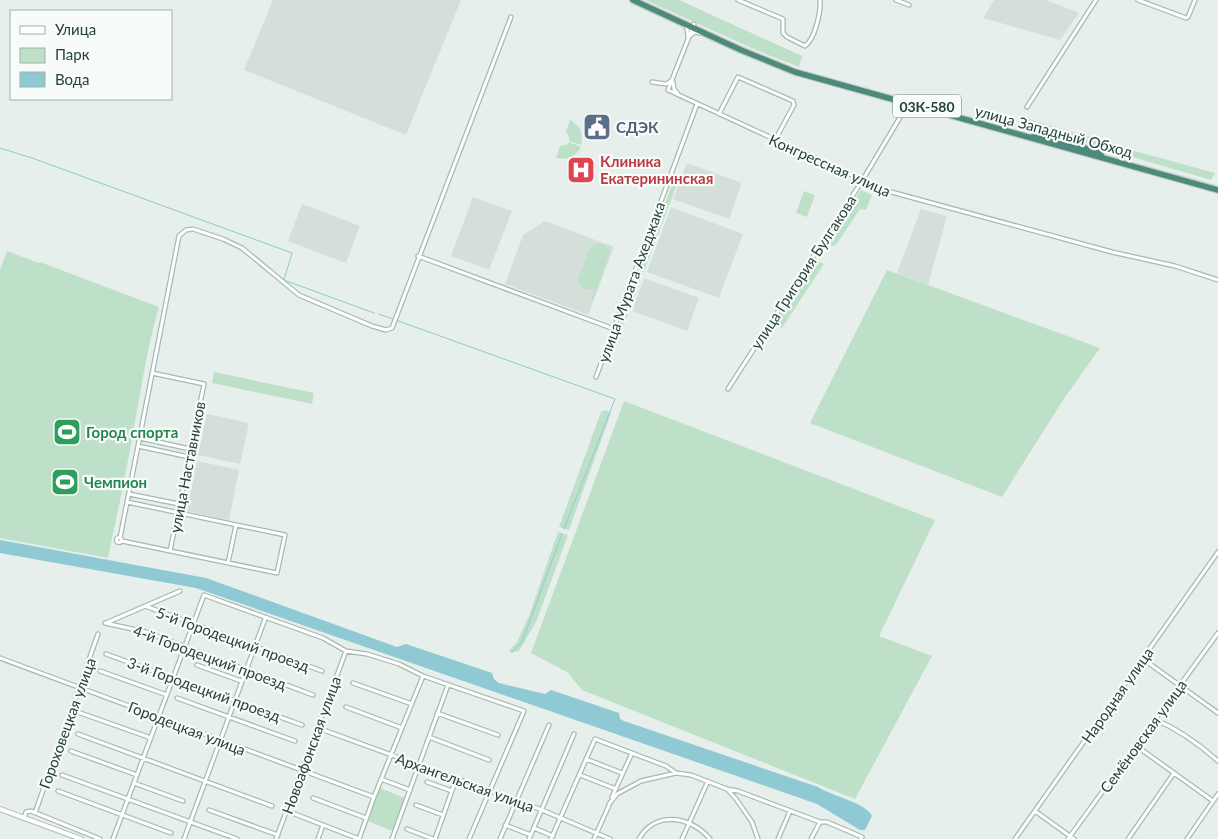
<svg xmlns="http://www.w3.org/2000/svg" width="1218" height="839" viewBox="0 0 1218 839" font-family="Lato,sans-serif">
<rect width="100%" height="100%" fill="#e6efeb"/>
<path fill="#d4dfda" d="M273,0H461L406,135L244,70Z
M994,0H1046L1079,13L1060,40L983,18Z
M687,163L742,183L729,219L673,199Z
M473,197L512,211L489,270L451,256Z
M302,204L360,226L346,263L288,241Z
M671,207L743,234L719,298L647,272Z
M921,209L947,216L928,285L897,273Z
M545,221L614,247L588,315L505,284L523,235Z
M644,278L699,298L687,331L632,311Z
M207,414L249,423L240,464L198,455Z
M197,461L239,470L229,520L187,511Z"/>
<path fill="#bfe0c8" d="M645,0H679L802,56L799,67L763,53Z
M1021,117L1108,142L1105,149L1018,124Z
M570,120C580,125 584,135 581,145L569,141V136L566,132Z
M569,142L581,147C576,157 567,160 556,158L560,146L566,145Z
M1124,148L1215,173L1211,180L1122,154Z
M675,177L679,179L615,348L611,347Z
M861,190L872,195L866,210L860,209L836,245L834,246L828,244L827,242Z
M804,191L815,195L807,217L796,213Z
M599,243L605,245L609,250L611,247H612L593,300L591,299L595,289C586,292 580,288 578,279L590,248L593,245Z
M7,251L39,263L40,262L159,307C148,343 143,379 136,416C128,463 118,511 108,558L0,538V270Z
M815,260L824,264L782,328L774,327L773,324Z
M887,270L1100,348L1063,400L1002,497L810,423Z
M214,372L314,393L312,404L212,383Z
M624,401L935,520L879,636L932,656L855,799L582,690L567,672L531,653Z
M606,410L611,413L569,530L559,527L601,412Z
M558,532L568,535L536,622L519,651L511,653L509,651L517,642L529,616Z
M380,788L405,798L393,831L367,821Z"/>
<path fill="#8ec9d4" d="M0,540L206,578L397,647L406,644L492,673L494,679L499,683L545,694L551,690L619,713L620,719L624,721L818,787C831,796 865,802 872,816L865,830H860L817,804L196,588L0,553Z"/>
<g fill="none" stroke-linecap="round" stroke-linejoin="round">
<path stroke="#8ec9d4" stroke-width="1" d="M0,148L32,158L292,253L284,280L374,313
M379,314L615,399L564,529
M512,652L522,642L562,534"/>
<defs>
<path id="minor" d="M738,0L783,19V33L787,37L805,46C815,39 821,12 820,0
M896,0L909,5
M1138,0L1186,18L1188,17L1195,0
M694,24L668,90L884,190L1112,252L1175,266L1218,280
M684,25L687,28L688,37L695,32L700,33
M652,82L666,84L671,81
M673,82L674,89L678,94
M1027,107L1096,0
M719,114L738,77L793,101L794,105L775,140
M418,256L614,329
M152,373L204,384L170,551
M596,377L697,104
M728,389L862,181L908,104
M140,438L190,449
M138,446L189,457
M129,494L179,504
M116.5 540a2.5 2.5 0 1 1 5 0a2.5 2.5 0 1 1-5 0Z
M120,538L179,236L186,230L193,229L223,239L242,248L299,295L372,326L386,330L392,328L511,17
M122,541L277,573L285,535L127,502
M228,563L236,525
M145,606L322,671
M105,623L146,632L313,695
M106,623L180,591
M106,654L302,725
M0,658L374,797
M1143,659L1218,713
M197,665L241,681
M100,671L167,695
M353,683L412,704
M177,698L295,741
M346,707L402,728
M72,710L151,738
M437,713L498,735
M1154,719C1178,729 1199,744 1218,761
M318,728L542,810L610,839
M78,734L272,806
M429,737L489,760
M1135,745L1213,801
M71,751L137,775
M586,759L622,773
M62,775L237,839
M580,775L616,789
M381,779L410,790
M427,782L452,791
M134,783L183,801
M727,789L738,791L820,822H827L862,837L861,839
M58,791L171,833
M612,797L632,753
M313,798L366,818
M609,804L617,794L641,781L676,773L691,775L727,789L736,799L752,822L758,839
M416,805L443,815
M209,810L278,835
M287,811L359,839
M1035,811L1074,839
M35,813L98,634
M24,818L26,812L31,811L100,839
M505,825L531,835
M534,828L553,836
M407,829L433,839
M113,839L204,595L323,638L346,651L367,654L399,664L423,676L524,711L469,839
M184,839L265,619
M276,839L346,651
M318,839L323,825
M359,839L374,797L423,676
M392,839L448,685
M435,839L456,779
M500,839L549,725
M529,839L574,734
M551,839L595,739L666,766L676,773
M594,839L610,803
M639,839C655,810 691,816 710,839
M682,839L708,781
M778,839L790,811
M811,839L820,822
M1015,839L1218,552
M1068,839L1218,633
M1128,839L1174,773
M1187,839L1218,794"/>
<path id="tertiary" d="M0,809L81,839"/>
<path id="trunk" d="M633,0L741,50L795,72L1218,190
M1034,135L1066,142L1098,152L1101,155"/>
</defs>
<use href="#minor" stroke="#a8b8b2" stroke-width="5.5"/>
<use href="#tertiary" stroke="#a8b8b2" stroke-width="6"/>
<use href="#trunk" stroke="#c2cac8" stroke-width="8"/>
<use href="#minor" stroke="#fff" stroke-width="3"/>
<use href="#tertiary" stroke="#fff" stroke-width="4"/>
<use href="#trunk" stroke="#4c8a7c" stroke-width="5.5"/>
</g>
<defs>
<symbol id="civic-square" viewBox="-11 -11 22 22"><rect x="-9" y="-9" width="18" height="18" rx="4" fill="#5c6f8a" stroke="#f7fbf9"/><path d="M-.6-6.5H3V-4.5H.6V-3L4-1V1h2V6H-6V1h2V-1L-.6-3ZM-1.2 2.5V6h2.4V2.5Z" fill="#fff"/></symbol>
<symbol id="hospital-square" viewBox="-11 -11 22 22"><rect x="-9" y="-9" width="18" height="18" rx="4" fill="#e0444e" stroke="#f7fbf9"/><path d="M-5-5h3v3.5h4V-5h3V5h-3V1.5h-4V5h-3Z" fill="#fff"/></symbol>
<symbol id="stadium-square" viewBox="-11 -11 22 22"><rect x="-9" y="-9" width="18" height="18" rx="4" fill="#2e9e5b" stroke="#f7fbf9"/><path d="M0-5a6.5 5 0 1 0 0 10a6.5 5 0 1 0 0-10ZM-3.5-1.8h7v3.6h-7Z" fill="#fff"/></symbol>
</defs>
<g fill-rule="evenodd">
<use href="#civic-square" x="581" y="111" width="32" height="32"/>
<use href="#hospital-square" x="565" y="154" width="32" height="32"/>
<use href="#stadium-square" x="51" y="416" width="32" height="32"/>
<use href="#stadium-square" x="49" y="466" width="32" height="32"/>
</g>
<g text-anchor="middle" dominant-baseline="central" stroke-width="4.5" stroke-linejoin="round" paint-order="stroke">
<rect fill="#f7fbf9" stroke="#637a73" stroke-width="1" x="893" y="94.5" width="68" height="23" rx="4"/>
<g font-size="14" font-weight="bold" fill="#24423a">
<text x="927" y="106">03К-580</text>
</g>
<g font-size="15" font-weight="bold" fill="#4e5e75" stroke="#f7fbf9" text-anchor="start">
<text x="616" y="127">СДЭК</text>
</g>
<g font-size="15" fill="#24423a" stroke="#f7fbf9">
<text transform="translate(1054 131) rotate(15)">улица Западный Обход</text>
<text transform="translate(830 165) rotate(24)">Конгрессная улица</text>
<text transform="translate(803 272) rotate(-57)">улица Григория Булгакова</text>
<text transform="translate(631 282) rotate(-70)">улица Мурата Ахеджака</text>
<text transform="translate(187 467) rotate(-79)">улица Наставников</text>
<text transform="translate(233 639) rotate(20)">5-й Городецкий проезд</text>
<text transform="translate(210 657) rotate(20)">4-й Городецкий проезд</text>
<text transform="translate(204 689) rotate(20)">3-й Городецкий проезд</text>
<text transform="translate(1117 695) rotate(-55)">Народная улица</text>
<text transform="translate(67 723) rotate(-70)">Гороховецкая улица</text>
<text transform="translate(187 728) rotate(21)">Городецкая улица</text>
<text transform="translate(1143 736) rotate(-54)">Семёновская улица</text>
<text transform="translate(311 745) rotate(-70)">Новоафонская улица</text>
<text transform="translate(465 782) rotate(20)">Архангельская улица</text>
</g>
<g font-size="15" font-weight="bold" fill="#be3a42" stroke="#f7fbf9" text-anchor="start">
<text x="600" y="161">Клиника<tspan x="600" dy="17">Екатерининская</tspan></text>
</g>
<g font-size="15" font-weight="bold" fill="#27864d" stroke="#f7fbf9" text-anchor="start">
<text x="86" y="432">Город спорта</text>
<text x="84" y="482">Чемпион</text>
</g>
</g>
<rect x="10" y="10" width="162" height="90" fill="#f7fbf9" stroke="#a3b1ad"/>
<rect x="20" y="26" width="25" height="8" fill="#ffffff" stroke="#a3b1ad"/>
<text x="55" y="35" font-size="15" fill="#24423a">Улица</text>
<rect x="20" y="48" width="25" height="15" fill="#bfe0c8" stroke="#a3b1ad"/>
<text x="55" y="60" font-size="15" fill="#24423a">Парк</text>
<rect x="20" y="72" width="25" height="15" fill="#8ec9d4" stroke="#a3b1ad"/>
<text x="55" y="85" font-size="15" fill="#24423a">Вода</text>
</svg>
